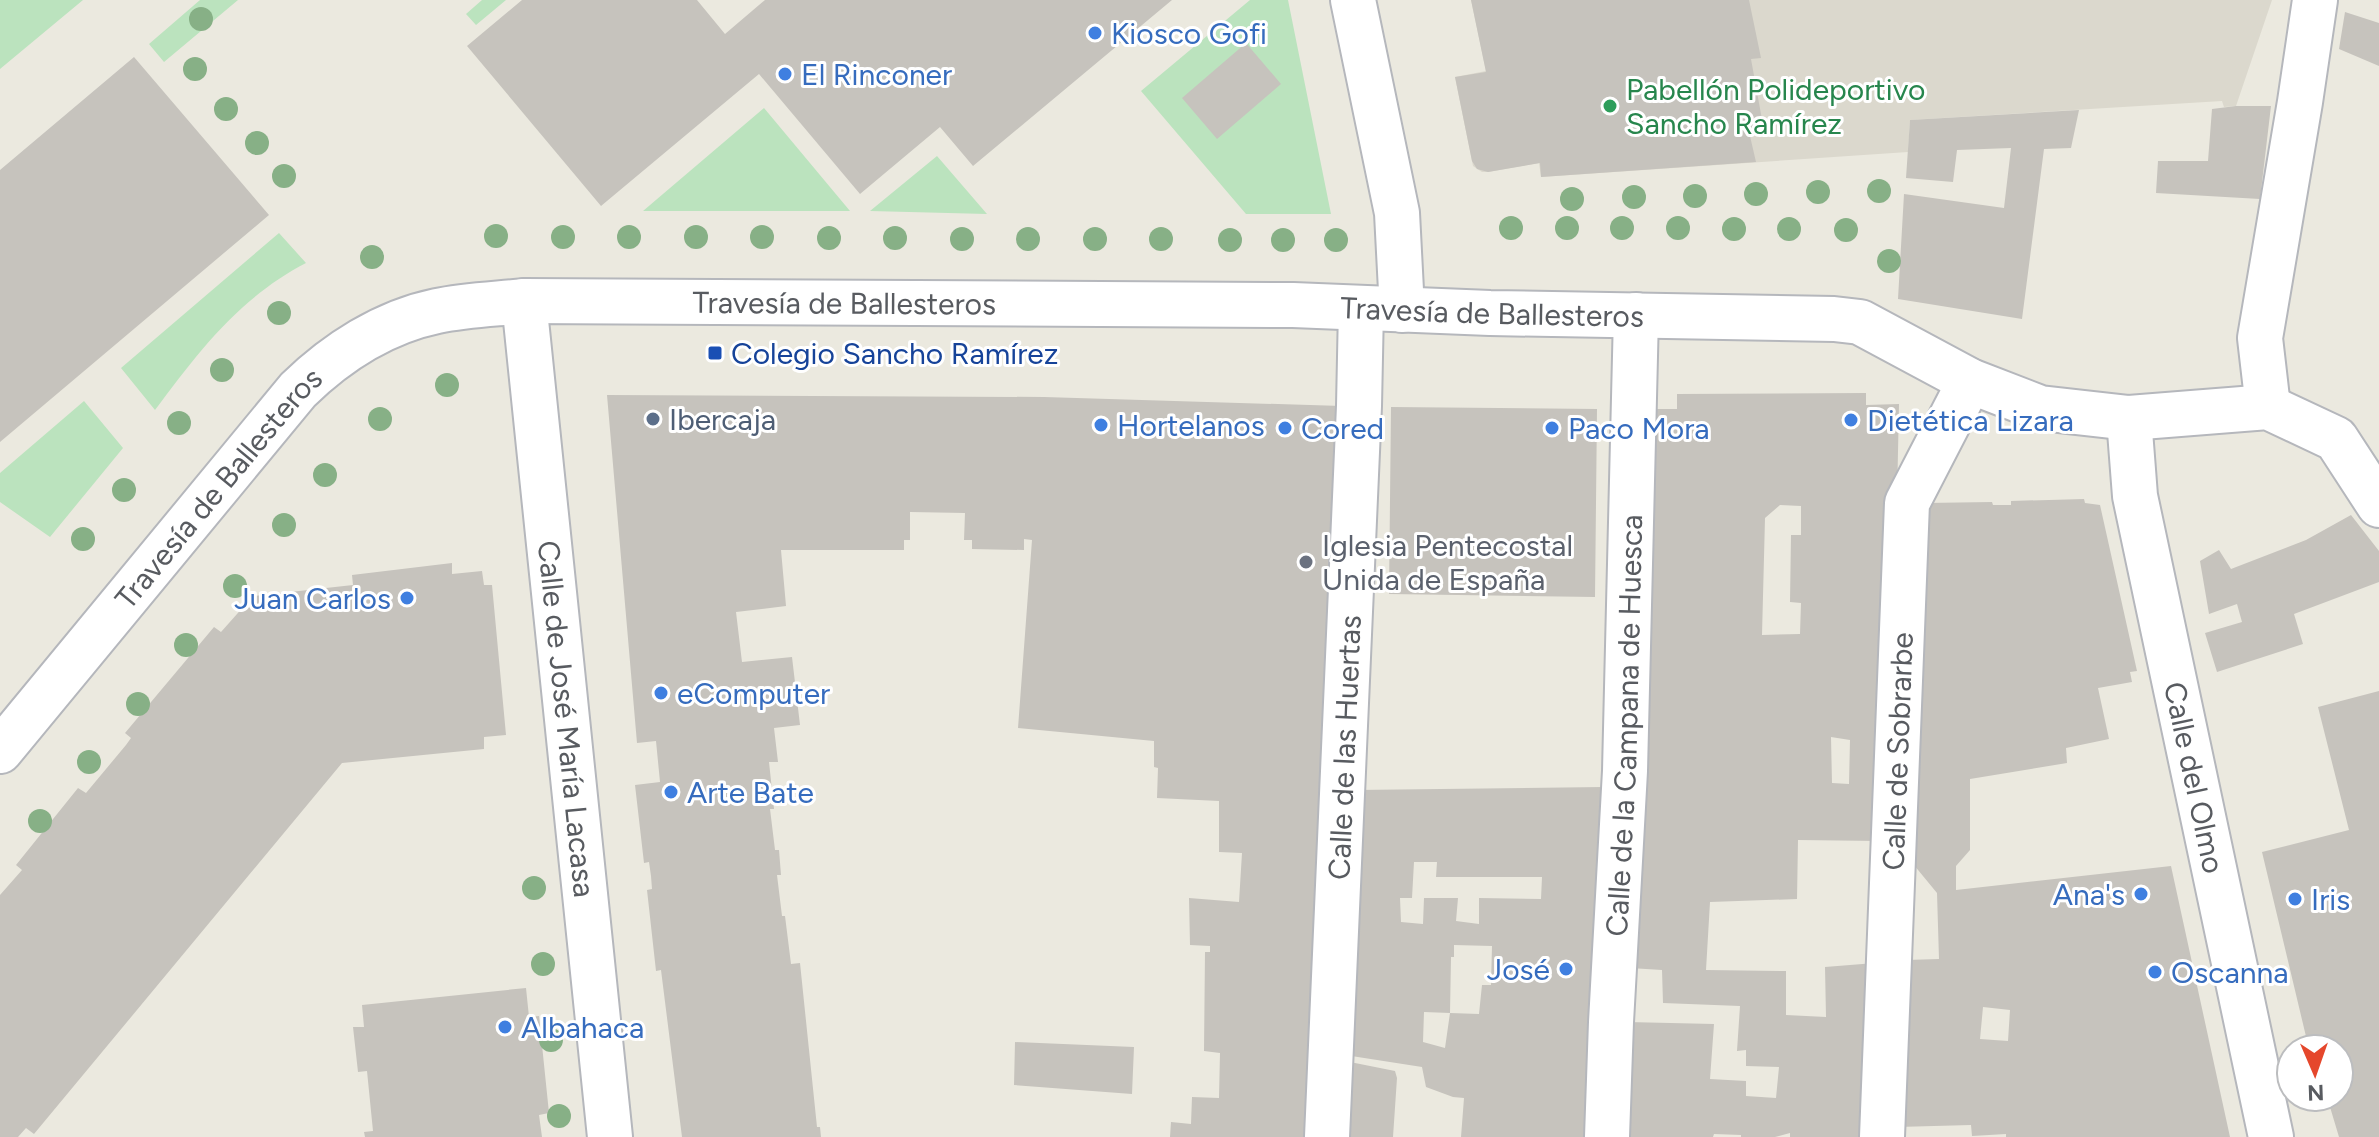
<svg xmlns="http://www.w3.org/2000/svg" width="2379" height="1137" viewBox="0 0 2379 1137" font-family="Figtree,sans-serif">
<rect width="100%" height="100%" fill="#ebe9df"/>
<path fill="#dbd8cd" d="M1471,0H2272L2236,106L2224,107L2222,101L1910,120L1908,152L1541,177L1539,163L1488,172H1482L1473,166L1455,77L1486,71Z"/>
<path fill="#bbe3be" d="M0,0H83L0,69Z
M200,0H238L164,62L149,44Z
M482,0H506L476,25L466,14Z
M1250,0H1288L1331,214H1246L1141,91Z
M764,108L850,211H643Z
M937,156L987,214L870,211Z
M279,233L306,263C239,298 199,351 155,410L121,368Z
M84,401L123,448L50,537L0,502V473Z"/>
<path fill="#c6c3bd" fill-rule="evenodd" d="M522,0H697L725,34L765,0H1172L973,166L940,127L860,194L759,74L601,206L467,46Z
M1471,0H1749L1761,58L1751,59L1765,136H1750L1756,162L1541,177L1540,163L1488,172L1477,169L1472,161L1455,77L1486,72Z
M2345,12L2379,23V66L2339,49Z
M1246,43L1281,84L1217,139L1182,98Z
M134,57L269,215L0,442V170Z
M2236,106H2271L2260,199L2156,193L2158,161H2208L2212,109Z
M2079,110L2071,148L2044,149L2022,319L1898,299L1904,194L2004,208L2011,148L1957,150L1953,182L1906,178L1910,120Z
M1866,393V405L1899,404L1897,499L1880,841L1798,840L1797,899L1710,902L1706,970L1786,971V1015L1826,1017L1825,967L1875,963L1870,1137H1790V1133L1775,1137H1741V1135L1714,1134L1713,1137H1624L1627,1022L1714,1024L1710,1079L1746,1081V1096L1776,1098L1779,1067L1746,1066V1050L1737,1051L1740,1006L1663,1003L1662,970L1630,968L1648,692L1656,409H1677V394ZM1780,505L1801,506V535H1791L1790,602L1801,603L1800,634L1762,635L1765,518ZM1831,737L1850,740L1849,784L1832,783Z
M607,395L1044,397L1342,406L1311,1137H1170L1171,1122L1191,1124L1192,1097L1219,1098L1220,1053L1204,1051L1205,952H1210V946L1190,945L1189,898L1239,902L1242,853L1219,852V801L1157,798L1158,768L1154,767V741L1018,728L1032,540L1024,539V550L972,549V540H964L965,513L910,512V540H904V550H781L786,606L736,612L742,662L792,657L800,725L774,728L778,762H769L774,809H770L775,850H779L781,875H777L782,916H785L791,964L800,963L817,1127H820L821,1137H682L661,970L656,971L647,890L652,889L651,876L649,862L644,863L635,785L660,782L656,741L637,743Z
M1391,407L1597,409L1595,597L1389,594Z
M2084,499L2085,503L2100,505L2137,671L2130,672L2132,682L2098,688L2109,739L2066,748L2067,763L1970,779V850L1956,866V890L2171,866L2230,1137H2006V1134L1972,1136L1971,1125L1897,1127L1906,960L1939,959L1937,893L1909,859L1925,503L1992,502L1993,505H2011V501ZM1983,1007L2010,1010L2008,1041L1980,1039Z
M2351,515L2379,551V582L2294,614L2303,644L2217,672L2205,633L2242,622L2237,604L2209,614L2200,561L2219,550L2231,569L2306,540Z
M452,563V574L482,571L484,585H492L506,735L484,737V749L342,763L34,1134L26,1128L18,1137H0V895L22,870L16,865L78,788L86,793L126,745L131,738L125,733L214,627L221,632L253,596L353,585L352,575Z
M2379,691V1137H2339L2327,1097H2339V1049H2309L2262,852L2349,830L2318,707Z
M1603,787L1592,1137H1461L1464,1098L1453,1097L1426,1087L1422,1067L1345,1055L1356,790ZM1414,862H1437L1436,877H1542L1541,899L1479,898V924L1456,921L1458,898H1424L1423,924L1401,922L1400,898H1412ZM1454,945L1492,946L1491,985H1482L1479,1014L1450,1013L1445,1048L1423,1042L1424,1012L1450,1013L1451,957H1454Z
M526,988L529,1017L539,1016L549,1113L539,1115L542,1137H365L364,1132L373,1131L367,1071L358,1072L353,1027H364L362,1005Z
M1015,1042L1134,1047L1132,1094L1014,1085Z
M1345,1061L1395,1071L1397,1078L1393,1137H1344Z"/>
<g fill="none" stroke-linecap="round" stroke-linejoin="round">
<defs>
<g id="street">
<path d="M1353,0L1397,213L1402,310"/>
<path id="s1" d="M524,301L610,1137"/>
<path d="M2268,407L2260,338L2300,102L2315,0"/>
<path id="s2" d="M2129,418L2135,496L2271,1137"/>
<path id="s3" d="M0,751L298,390C336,353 384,322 437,311C465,305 496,304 524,301L1293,305L1490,313L1834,319L1860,322L1970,381L2040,408L2129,418L2268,407L2336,439L2379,505"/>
<path id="s4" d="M1327,1137L1359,406L1361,308"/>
<path id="s5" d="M1607,1137L1611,1022L1625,771L1636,315"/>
<path id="s6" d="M1882,1137L1907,503L1970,381"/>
</g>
</defs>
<use href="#street" stroke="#b5b7bc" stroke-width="48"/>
<use href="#street" stroke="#fff" stroke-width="44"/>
</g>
<g fill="#87b086">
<circle cx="201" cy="19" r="12"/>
<circle cx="195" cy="69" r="12"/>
<circle cx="226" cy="109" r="12"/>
<circle cx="257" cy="143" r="12"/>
<circle cx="284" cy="176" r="12"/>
<circle cx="1879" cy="191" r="12"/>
<circle cx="1818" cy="192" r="12"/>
<circle cx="1756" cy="194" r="12"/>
<circle cx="1695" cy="196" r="12"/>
<circle cx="1634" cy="197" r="12"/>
<circle cx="1572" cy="199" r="12"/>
<circle cx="1511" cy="228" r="12"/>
<circle cx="1567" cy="228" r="12"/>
<circle cx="1622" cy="228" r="12"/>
<circle cx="1678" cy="228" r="12"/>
<circle cx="1734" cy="229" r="12"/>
<circle cx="1789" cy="229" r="12"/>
<circle cx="1846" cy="230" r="12"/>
<circle cx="496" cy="236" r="12"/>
<circle cx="563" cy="237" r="12"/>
<circle cx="629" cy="237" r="12"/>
<circle cx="696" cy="237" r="12"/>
<circle cx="762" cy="237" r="12"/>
<circle cx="829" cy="238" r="12"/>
<circle cx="895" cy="238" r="12"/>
<circle cx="962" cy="239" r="12"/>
<circle cx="1028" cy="239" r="12"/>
<circle cx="1095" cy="239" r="12"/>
<circle cx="1161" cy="239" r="12"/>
<circle cx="1230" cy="240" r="12"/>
<circle cx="1283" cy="240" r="12"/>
<circle cx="1336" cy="240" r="12"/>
<circle cx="372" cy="257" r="12"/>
<circle cx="1889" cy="261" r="12"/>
<circle cx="279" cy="313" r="12"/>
<circle cx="222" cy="370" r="12"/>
<circle cx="447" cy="385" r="12"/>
<circle cx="380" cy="419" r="12"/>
<circle cx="179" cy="423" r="12"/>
<circle cx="325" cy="475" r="12"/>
<circle cx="124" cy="490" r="12"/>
<circle cx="284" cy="525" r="12"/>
<circle cx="83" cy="539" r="12"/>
<circle cx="235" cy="586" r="12"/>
<circle cx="186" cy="645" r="12"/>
<circle cx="138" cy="704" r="12"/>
<circle cx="89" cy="762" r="12"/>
<circle cx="40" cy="821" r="12"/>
<circle cx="534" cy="888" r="12"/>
<circle cx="543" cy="964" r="12"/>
<circle cx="551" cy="1040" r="12"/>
<circle cx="559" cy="1116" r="12"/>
</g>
<g fill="#3f7fe0" stroke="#fff" stroke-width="3">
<circle cx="1095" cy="33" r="8"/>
<circle cx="785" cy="74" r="8"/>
<circle cx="1851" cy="420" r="8"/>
<circle cx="1101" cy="425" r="8"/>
<circle cx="1285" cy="428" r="8"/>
<circle cx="1552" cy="428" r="8"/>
<circle cx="407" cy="598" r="8"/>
<circle cx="661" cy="693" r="8"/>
<circle cx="671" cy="792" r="8"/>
<circle cx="2141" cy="894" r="8"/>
<circle cx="2295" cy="899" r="8"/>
<circle cx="1566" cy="969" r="8"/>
<circle cx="2155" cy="972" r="8"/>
<circle cx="505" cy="1027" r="8"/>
</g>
<circle fill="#2e9e5b" stroke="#fff" stroke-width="3" cx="1610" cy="106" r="8"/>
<rect fill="#1a4fb4" stroke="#fff" stroke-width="3" x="707" y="345" width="16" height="16" rx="4"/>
<circle fill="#5c6f8a" stroke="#fff" stroke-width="3" cx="653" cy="419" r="8"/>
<circle fill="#6b7280" stroke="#fff" stroke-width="3" cx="1306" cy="562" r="8"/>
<g text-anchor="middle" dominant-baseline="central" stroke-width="6" stroke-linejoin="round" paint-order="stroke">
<g font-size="30" fill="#366cbe" stroke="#fff" text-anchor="start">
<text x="1111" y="33">Kiosco Gofi</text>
<text x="801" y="74">El Rinconer</text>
<text x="1867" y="420">Dietética Lizara</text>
<text x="1117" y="425">Hortelanos</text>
<text x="1301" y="428">Cored</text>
<text x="1568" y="428">Paco Mora</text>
<text x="391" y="598" text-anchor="end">Juan Carlos</text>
<text x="677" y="693">eComputer</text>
<text x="687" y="792">Arte Bate</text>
<text x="2125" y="894" text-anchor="end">Ana's</text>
<text x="2311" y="899">Iris</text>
<text x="1550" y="969" text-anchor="end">José</text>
<text x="2171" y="972">Oscanna</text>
<text x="521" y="1027">Albahaca</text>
</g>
<g font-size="30" fill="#27864d" stroke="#fff" text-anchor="start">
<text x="1626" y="89">Pabellón Polideportivo<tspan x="1626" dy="34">Sancho Ramírez</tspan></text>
</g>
<g font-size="30" fill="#585b60" stroke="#fff">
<text stroke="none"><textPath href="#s3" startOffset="1038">Travesía de Ballesteros</textPath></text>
<text stroke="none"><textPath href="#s3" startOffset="1686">Travesía de Ballesteros</textPath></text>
<text stroke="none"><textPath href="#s3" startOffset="342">Travesía de Ballesteros</textPath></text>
<text stroke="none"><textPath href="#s1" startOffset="420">Calle de José María Lacasa</textPath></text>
<text stroke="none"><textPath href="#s5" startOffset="412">Calle de la Campana de Huesca</textPath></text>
<text stroke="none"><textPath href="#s4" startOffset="390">Calle de las Huertas</textPath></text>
<text stroke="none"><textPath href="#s6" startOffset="386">Calle de Sobrarbe</textPath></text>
<text stroke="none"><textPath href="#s2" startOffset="366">Calle del Olmo</textPath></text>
</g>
<g font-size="30" fill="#164399" stroke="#fff" text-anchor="start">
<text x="731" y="353">Colegio Sancho Ramírez</text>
</g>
<g font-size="30" fill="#4e5e75" stroke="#fff" text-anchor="start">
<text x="669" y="419">Ibercaja</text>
</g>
<g font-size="30" fill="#5b616d" stroke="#fff" text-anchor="start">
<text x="1322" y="545">Iglesia Pentecostal<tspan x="1322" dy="34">Unida de España</tspan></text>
</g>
</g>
<g transform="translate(2315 1073) rotate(178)"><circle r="38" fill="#ffffff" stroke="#bcbdbf" stroke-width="2"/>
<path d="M0-6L14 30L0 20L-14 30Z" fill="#e5472c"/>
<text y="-12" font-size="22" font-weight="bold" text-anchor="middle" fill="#585b60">N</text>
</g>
</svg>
